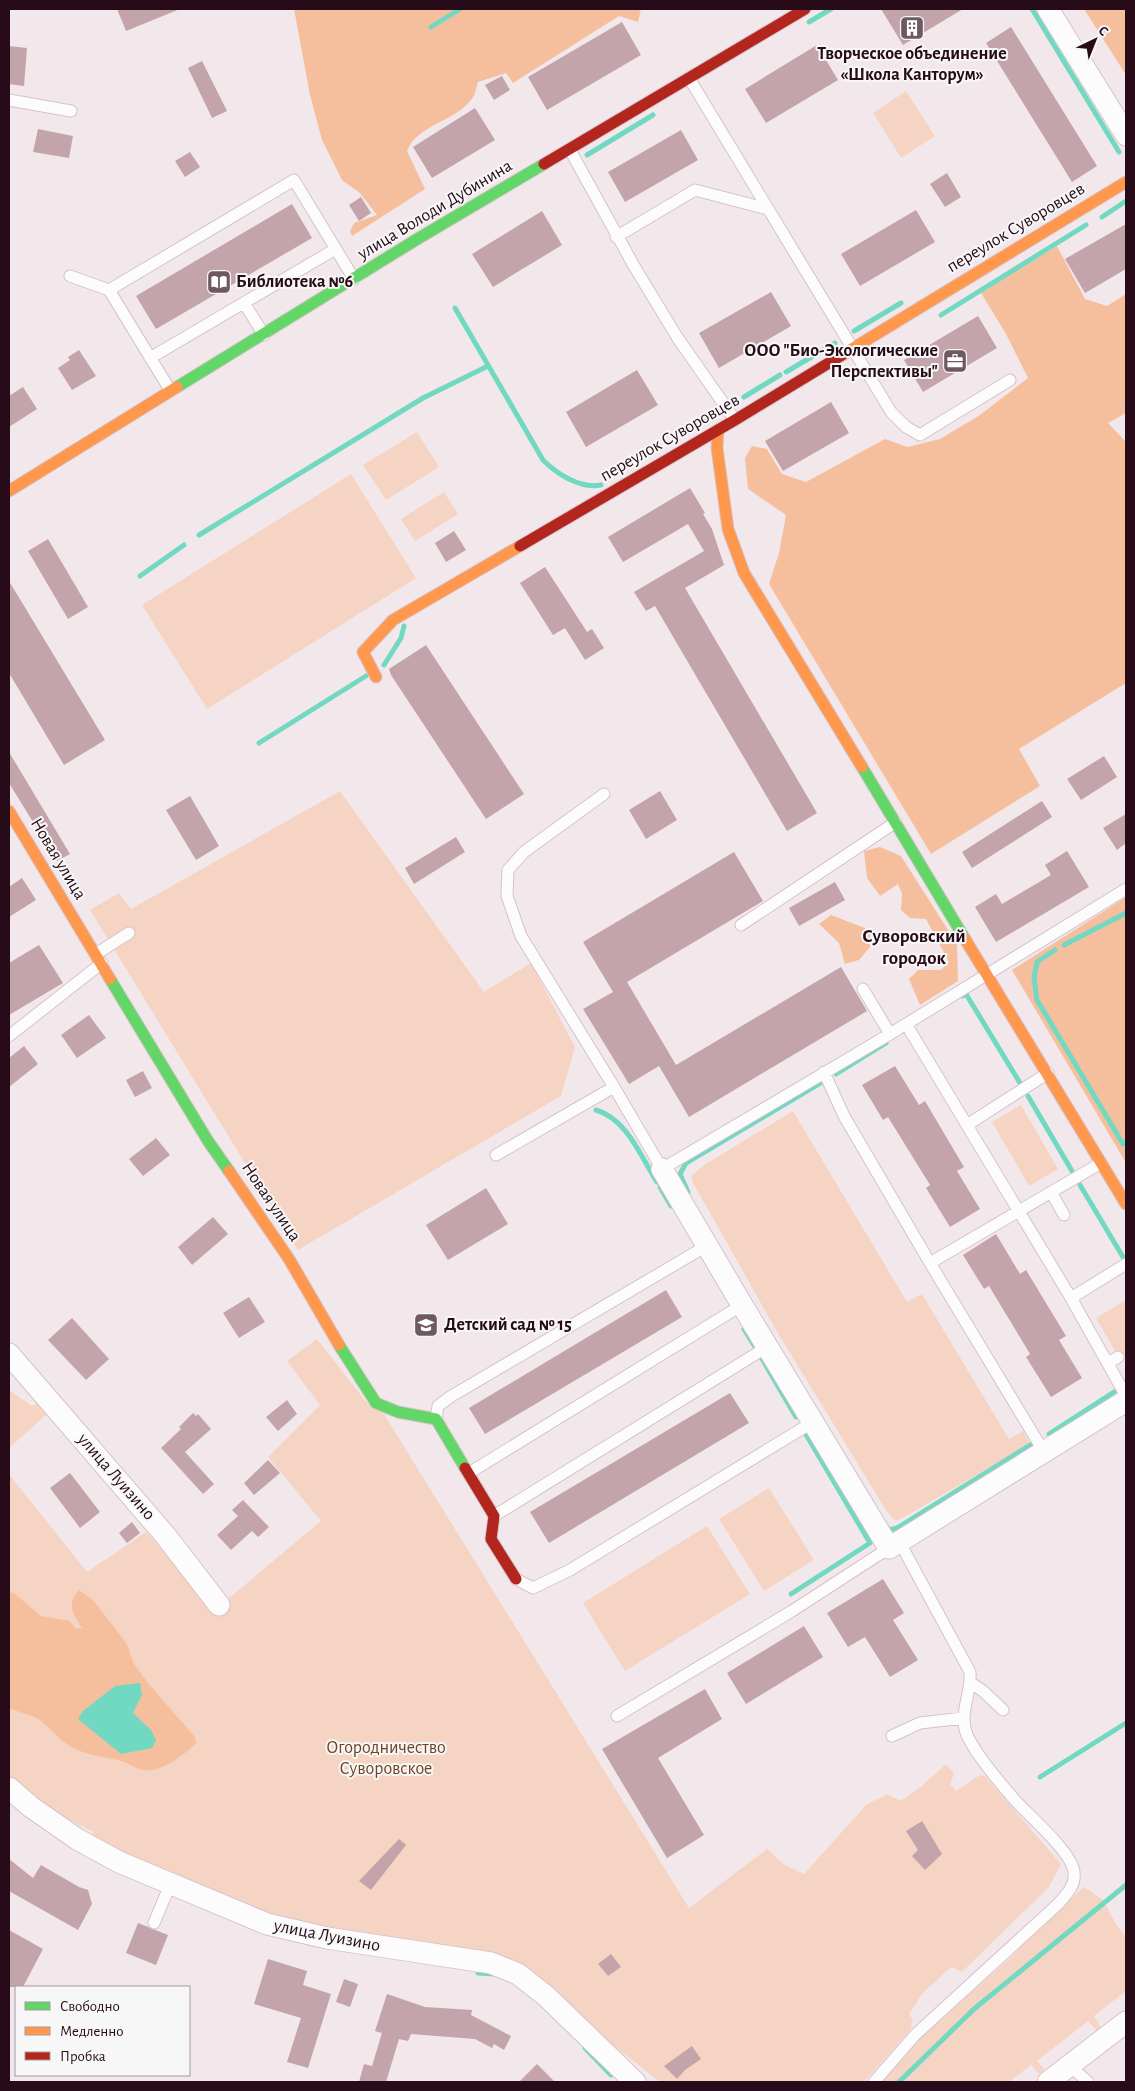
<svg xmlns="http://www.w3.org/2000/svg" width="1135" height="2091" viewBox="0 0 1135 2091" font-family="'Alegreya Sans',sans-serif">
<rect width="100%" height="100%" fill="#f2e8eb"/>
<path fill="#f6d4c3" d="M906,91L935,136L901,158L873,113Z
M417,432L439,467L386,500L363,465Z
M351,474L416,578L207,709L142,605Z
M444,492L458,514L415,541L401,519Z
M340,791L484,992L531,963L575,1047L561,1096L298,1250L90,910L119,893L131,909Z
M1021,1105L1058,1169L1029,1186L992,1122Z
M793,1111L907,1302L922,1294L1009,1439L1023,1431L1030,1444L899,1520H894L886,1510L776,1330L692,1181V1175L704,1165Z
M1124,1301L1126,1304V1354L1119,1358L1096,1318Z
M317,1339L368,1404L384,1414L689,1908L767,1849L785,1865L804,1874L866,1805L887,1794L901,1801L923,1785L946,1764L954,1774L950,1784L956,1791L980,1775L985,1776L1061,1864L1049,1887L962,1972L951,1967L922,1994L909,2014L913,2020L910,2030L864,2082H660L604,2038L542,1983L373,1939L281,1918L234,1902L91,1838L93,1832L53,1811L9,1776V1474L87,1572L146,1532L217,1608L321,1521L268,1457L320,1405L287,1361Z
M9,1390L32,1406L42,1400L47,1414L9,1448Z
M769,1488L814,1560L764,1591L719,1519Z
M707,1526L750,1594L625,1671L583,1603Z
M1084,1887L1103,1900L1117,1926L1126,1937V1991L1094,2016L1101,2028L1096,2030L1088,2021L1037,2061L1044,2069L1043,2073H1038L1031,2065L1009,2082H881L920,2038L1009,1959L1040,1927Z"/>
<path fill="#f5bf9e" d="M294,9H641L638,22L619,16L513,83L506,73L478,82C476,88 475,96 471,100C454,122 417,125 407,151L425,189L352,236L350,231L354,223L377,215L360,193L342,180L322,140L310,95Z
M1084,9H1126V75Z
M1057,246L1085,299L1107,306L1126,294V413L1108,423L1126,442V683L1019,749L1040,786L931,854L769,584L779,553L786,515L748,489L745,458L752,446L767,449L782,474L806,482L885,439L907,447L940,439L980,415L1028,378L1006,334L981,293Z
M880,847L901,856L957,944L958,981L920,1005L909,979L918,970H941L949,962L926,919L910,918L901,910L902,894L898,884L880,896L867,878L864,851Z
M1126,897V1163L1012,970Z
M831,915L870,930V947L859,960L845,964L839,943L819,924Z
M79,1590L93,1600L127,1644L133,1662L147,1682L195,1737L196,1743C186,1754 159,1774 143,1770C134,1768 127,1762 118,1760C100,1756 82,1755 67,1744C56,1737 48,1725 38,1719C29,1714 18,1712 9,1708V1592L14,1593L41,1616L70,1621L76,1629L82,1628C73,1613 66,1606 79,1590Z"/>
<path fill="#71d8c1" d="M140,1683L142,1695L133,1713L151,1730L156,1740L152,1748L121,1754L78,1719L83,1711L115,1686Z"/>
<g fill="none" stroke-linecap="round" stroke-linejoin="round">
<path stroke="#71d8c1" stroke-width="5" d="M1032,9L1119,152
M809,22L831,9
M431,27L460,9
M587,155L653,115
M1102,217L1126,201
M455,308L543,460C557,474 580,489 601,485
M941,315L1086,225
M854,331L901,303
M786,372L835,343
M744,397L780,375
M685,433L718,413
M199,535L423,398L488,366
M140,576L184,545
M384,665L401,638L404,626
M259,743L366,676
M1064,945L1126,913
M1055,950L1037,962L1034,978L1037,1000L1123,1144L1126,1142
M962,996L966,994L1020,1083
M836,1074L886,1043
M1028,1096L1072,1171
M596,1110C627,1119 641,1157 657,1182
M1080,1185L1123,1257
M660,1187L671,1206
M688,1192L680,1174L686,1163L822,1082
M744,1329L755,1347
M761,1357L796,1417
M1049,1434L1114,1392
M886,1526L889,1530L897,1528L1032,1444
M791,1594L870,1543L804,1431
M1040,1777L1126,1723
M478,1973L495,1974
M585,2048L611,2075
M899,2082L974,2009L1126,1885"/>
</g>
<path fill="#c2a4aa" d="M117,9H180L126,31Z
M881,9H963L903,45Z
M622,22L641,55L547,110L528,77Z
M1011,27L1097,166L1072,182L986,43Z
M817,45L838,80L766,123L745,89Z
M9,46L27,48L24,86L9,84Z
M202,61L227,111L212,118L188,68Z
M502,76L510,90L494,100L485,85Z
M475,108L495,140L432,178L413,147Z
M38,129L73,136L69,158L33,152Z
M681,130L698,160L625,202L608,172Z
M190,152L200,167L185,177L175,161Z
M947,173L961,197L945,207L930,184Z
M361,197L371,213L359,221L349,205Z
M292,204L312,238L156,329L136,296Z
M916,210L935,242L860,286L841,254Z
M542,211L562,245L493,287L472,254Z
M1126,224V269L1085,293L1065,259Z
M771,292L791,326L719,368L699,333Z
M978,316L997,348L923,392L904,360Z
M79,350L96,376L72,390L58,368L70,360L68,357Z
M637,370L658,405L586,447L566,412Z
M23,387L37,409L9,427V396Z
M831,402L849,433L783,471L765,441Z
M690,488L705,513L703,514L712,529L724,565L685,588L817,813L787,831L655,606L646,611L634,592L704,551L688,524L623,562L608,537Z
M454,531L466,550L446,562L435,543Z
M48,539L88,607L68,619L28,551Z
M545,567L587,632L592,629L604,648L585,660L565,628L553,635L520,583Z
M9,581L105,740L64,765L9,673Z
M426,645L524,794L486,819L391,675L389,669Z
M9,752L70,854L57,861L9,783Z
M1104,756L1117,777L1081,800L1067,779Z
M660,791L677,820L646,839L629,810Z
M190,796L219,846L196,860L166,810Z
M1042,801L1052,817L972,868L962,852Z
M1126,814V843L1117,850L1103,828Z
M456,837L465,852L414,884L405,868Z
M1067,851L1089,887L996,942L975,907L996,894L1002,904L1051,875L1045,865Z
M734,852L763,901L627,982L676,1065L841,967L867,1011L689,1117L659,1066L629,1084L583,1009L613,992L583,942Z
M22,878L36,900L9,917V887Z
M835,882L845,900L799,926L789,908Z
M39,945L63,983L9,1015V963Z
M89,1015L106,1038L77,1058L61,1035Z
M24,1046L38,1064L9,1087V1058Z
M895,1066L919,1105L925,1101L964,1167L957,1171L980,1209L950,1227L926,1188L930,1185L888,1117L883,1120L862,1085Z
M143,1071L152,1088L135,1097L126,1080Z
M156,1138L170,1155L143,1176L129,1159Z
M486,1188L508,1224L448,1260L426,1225Z
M213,1217L228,1234L192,1265L178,1247Z
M996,1234L1020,1274L1026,1270L1066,1336L1059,1340L1082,1378L1051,1397L1026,1357L1030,1354L989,1286L984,1289L963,1255Z
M666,1290L682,1317L485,1434L469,1408Z
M249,1297L265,1322L239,1338L223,1313Z
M72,1318L109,1359L86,1380L48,1340Z
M730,1393L749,1423L549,1543L530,1512Z
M287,1400L297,1414L278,1431L266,1417Z
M193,1413L196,1416L198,1414L211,1429L185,1452L214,1484L203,1494L161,1448L181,1429L179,1427Z
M268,1460L280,1473L254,1495L244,1483Z
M70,1473L100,1512L80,1528L50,1488Z
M243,1500L269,1527L258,1537L252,1531L231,1550L217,1535L238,1516L232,1510Z
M132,1522L140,1533L127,1543L119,1533Z
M883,1579L904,1613L893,1620L918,1660L890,1677L865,1637L848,1647L827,1613Z
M804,1626L823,1657L746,1704L727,1673Z
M705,1689L722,1719L658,1758L704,1835L667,1858L602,1749Z
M922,1821L942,1854L925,1870L912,1856L918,1850L906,1831Z
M399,1839L406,1845L371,1890L359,1881Z
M9,1859L33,1878L41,1865L79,1887L88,1890L92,1904L78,1930L9,1891Z
M138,1923L168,1935L156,1965L126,1953Z
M9,1930L43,1949L23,1987H9Z
M611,1954L621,1967L608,1976L598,1964Z
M268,1959L307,1971L303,1985L331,1994L308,2068L287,2062L301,2018L254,2004Z
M344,1979L358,1984L350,2007L336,2002Z
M387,1994L425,2007L472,2010L471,2015L511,2036L504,2050L494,2044L492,2048L475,2039L411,2034L408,2041L399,2039L386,2082H359L364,2064L372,2066L382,2033L375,2031Z
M692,2046L701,2059L685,2070L677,2079L664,2066Z
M537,2064L555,2082H519Z"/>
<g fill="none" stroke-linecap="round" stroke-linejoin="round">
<defs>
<path id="lane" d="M689,78L891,412L906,427L920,435L1010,380
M9,100L71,111
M570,150L634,266L677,337L735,420
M616,237L695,190L768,209
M70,276L109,290
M244,303L264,335
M150,358L332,251H336
M170,390L109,290L294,180L354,279
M604,794L524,852L508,870L507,896L521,936L614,1087
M741,925L896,822
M96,954L129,933
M863,989L890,1034
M906,1024L1071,1298L1126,1396
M9,1036L102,963
M824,1072L844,1116L930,1263L1044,1452
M967,1125L1048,1073
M496,1155L614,1087L662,1169L890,1034L1126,889
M1051,1192L1064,1215
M930,1263L1101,1163
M1071,1298L1126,1264
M1108,1363L1118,1357
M436,1419L438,1406L450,1397L708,1245
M469,1473L742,1305
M494,1516L767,1347
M516,1579L533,1588L570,1570L813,1422
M971,1683L983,1691L1003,1710
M617,1716L792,1611L889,1548
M892,1736L920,1723L963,1718
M154,1923L170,1885
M1070,2066L1088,2082
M874,2082L916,2034L1057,1905C1066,1895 1076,1886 1074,1872C1072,1852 1028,1815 1014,1799C1000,1783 976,1755 967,1735C958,1714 972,1693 970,1672L899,1541"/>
<path id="street" d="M1048,9L1126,135
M662,1169L742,1305L889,1548L1126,1401
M9,1354L165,1535L219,1605
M9,1788L31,1807L77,1839L119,1862L267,1924L327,1938L491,1963L518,1974L546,1996L635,2082
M1048,2082L1126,2022"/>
<path id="fast" d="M177,387L419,238L544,164
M862,767L965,939
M110,979L208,1141L229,1171
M339,1345L376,1403L398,1412L436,1419L465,1468"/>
<path id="slow" d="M842,355L1126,182
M718,430L717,448L728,529L744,573L862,767
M9,491L177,387
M376,677L363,652L393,620L520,546
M9,811L110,979
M965,939L1126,1204
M229,1171L289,1259L339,1345"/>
<path id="jam" d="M544,164L805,9
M520,546L735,420L842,355
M465,1468L494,1516L491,1539L516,1579"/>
</defs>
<use href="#lane" stroke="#d6c2ca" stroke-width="13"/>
<use href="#street" stroke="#d6c2ca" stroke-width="23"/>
<use href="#fast" stroke="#d6c2ca" stroke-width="13"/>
<use href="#slow" stroke="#d6c2ca" stroke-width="13"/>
<use href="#jam" stroke="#d6c2ca" stroke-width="13"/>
<use href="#lane" stroke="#fdfcfc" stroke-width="11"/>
<use href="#street" stroke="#fdfcfc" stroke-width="21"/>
<use href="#fast" stroke="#63d668" stroke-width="11"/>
<use href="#slow" stroke="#ff974d" stroke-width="11"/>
<use href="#jam" stroke="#b3261e" stroke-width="11"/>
</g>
<defs>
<symbol id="building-square" viewBox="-11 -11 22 22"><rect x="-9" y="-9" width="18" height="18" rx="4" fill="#6e5862" stroke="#f7f7f7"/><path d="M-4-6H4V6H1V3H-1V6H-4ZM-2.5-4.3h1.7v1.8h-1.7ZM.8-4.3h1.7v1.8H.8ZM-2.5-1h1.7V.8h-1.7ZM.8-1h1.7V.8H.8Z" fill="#fff"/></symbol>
<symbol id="library-square" viewBox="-11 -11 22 22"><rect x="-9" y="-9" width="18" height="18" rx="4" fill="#6e5862" stroke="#f7f7f7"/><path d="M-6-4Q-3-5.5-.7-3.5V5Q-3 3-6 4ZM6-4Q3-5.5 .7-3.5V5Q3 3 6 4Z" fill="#fff"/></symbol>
<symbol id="office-square" viewBox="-11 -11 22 22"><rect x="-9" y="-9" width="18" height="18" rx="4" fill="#6e5862" stroke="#f7f7f7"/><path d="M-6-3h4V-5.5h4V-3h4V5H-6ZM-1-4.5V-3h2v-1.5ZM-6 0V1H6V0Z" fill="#fff"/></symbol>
<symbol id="school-square" viewBox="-11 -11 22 22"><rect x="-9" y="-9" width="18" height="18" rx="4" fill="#6e5862" stroke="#f7f7f7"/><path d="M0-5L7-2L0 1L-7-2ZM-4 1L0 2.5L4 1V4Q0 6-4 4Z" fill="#fff"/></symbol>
</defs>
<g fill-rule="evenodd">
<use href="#building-square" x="898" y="14" width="28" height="28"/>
<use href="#library-square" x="205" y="268" width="28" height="28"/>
<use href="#office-square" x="941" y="347" width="28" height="28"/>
<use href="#school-square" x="412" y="1311" width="28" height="28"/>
</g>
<g text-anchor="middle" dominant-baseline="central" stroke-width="4" stroke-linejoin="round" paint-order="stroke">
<g font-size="18" font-weight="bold" fill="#270b18" stroke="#f7f7f7" text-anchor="start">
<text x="912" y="54" text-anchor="middle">Творческое объединение<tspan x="912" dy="21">«Школа Канторум»</tspan></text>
<text x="236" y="282">Библиотека №6</text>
<text x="938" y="351" text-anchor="end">ООО "Био-Экологические<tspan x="938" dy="21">Перспективы"</tspan></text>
<text x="444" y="1325">Детский сад № 15</text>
</g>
<g font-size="18" fill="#270b18" stroke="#f7f7f7">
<text transform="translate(435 210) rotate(-31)">улица Володи Дубинина</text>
<text transform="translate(1016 228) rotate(-31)">переулок Суворовцев</text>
<text transform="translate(670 438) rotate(-30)">переулок Суворовцев</text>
<text transform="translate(58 859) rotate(59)">Новая улица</text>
<text transform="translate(271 1202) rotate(56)">Новая улица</text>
<text transform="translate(116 1477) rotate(49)">улица Луизино</text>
<text transform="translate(327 1936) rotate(11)">улица Луизино</text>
</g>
<g font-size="18" fill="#714323" stroke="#f7f7f7">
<text x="386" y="1748">Огородничество<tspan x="386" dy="21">Суворовское</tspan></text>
</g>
<g font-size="19" font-weight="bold" fill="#270b18" stroke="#f7f7f7">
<text x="914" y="936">Суворовский<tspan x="914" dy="22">городок</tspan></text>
</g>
</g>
<rect width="1135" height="2091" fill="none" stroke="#270b18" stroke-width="20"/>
<rect x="15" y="1986" width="175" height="90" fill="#f7f7f7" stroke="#a4999e"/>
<rect x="25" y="2002" width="25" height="8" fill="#63d668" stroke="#a4999e"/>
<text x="60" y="2011" font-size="15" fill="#270b18">Свободно</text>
<rect x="25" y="2027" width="25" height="8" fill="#ff974d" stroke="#a4999e"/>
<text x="60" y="2036" font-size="15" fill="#270b18">Медленно</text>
<rect x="25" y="2052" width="25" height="8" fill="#b3261e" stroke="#a4999e"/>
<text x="60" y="2061" font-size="15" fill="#270b18">Пробка</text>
<g transform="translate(1095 40) rotate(43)" stroke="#f7f7f7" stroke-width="4" paint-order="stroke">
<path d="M0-4L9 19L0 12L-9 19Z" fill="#270b18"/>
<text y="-8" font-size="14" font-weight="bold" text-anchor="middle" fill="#270b18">С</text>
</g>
</svg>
